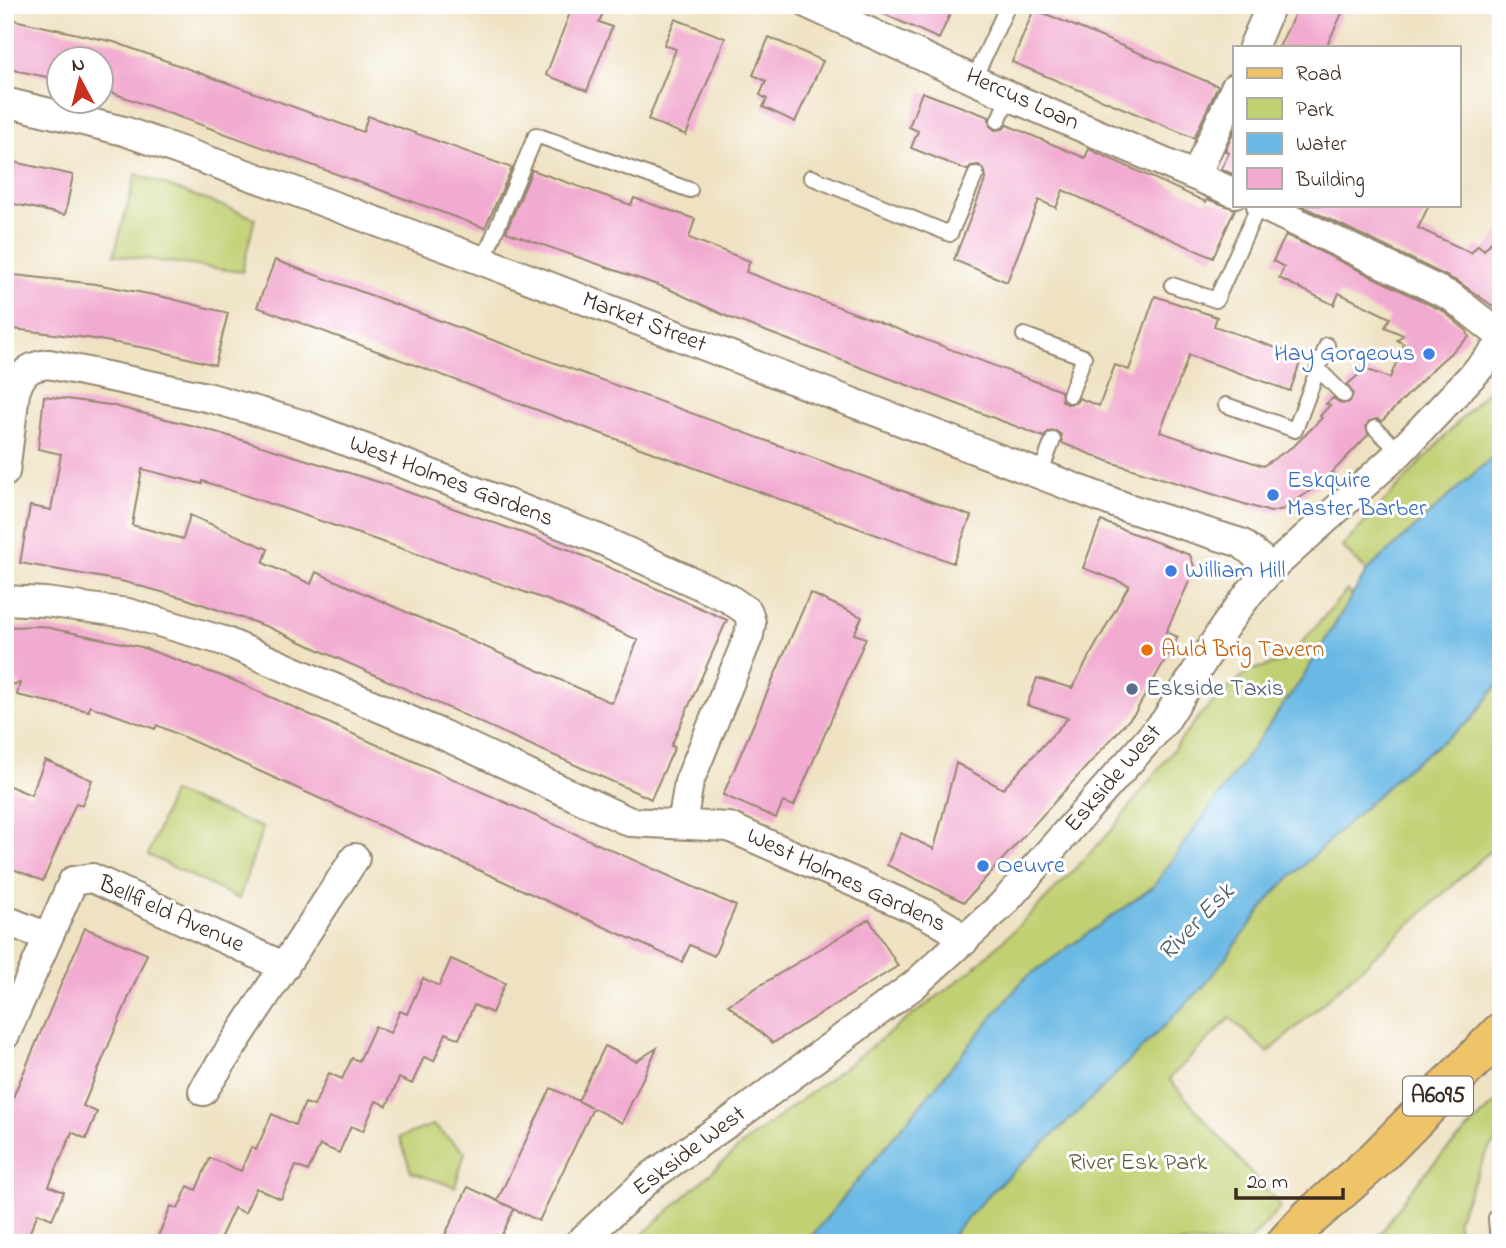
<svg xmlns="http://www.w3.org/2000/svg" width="1506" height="1248" viewBox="0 0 1506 1248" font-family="'Indie Flower',sans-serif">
<rect width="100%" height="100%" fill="#fff"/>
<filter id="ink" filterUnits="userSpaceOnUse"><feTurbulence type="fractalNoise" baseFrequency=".0143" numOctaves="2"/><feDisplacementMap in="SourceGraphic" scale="14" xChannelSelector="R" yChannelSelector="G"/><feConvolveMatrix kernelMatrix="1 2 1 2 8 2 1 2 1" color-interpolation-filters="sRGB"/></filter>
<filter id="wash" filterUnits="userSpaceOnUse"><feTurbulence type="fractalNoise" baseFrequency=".00686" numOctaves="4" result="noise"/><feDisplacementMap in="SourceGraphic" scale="28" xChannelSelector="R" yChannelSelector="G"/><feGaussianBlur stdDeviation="1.57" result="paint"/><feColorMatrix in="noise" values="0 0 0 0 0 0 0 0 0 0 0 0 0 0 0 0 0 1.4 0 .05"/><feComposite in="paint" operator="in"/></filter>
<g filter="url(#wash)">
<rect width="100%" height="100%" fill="#efe2c3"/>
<path fill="#c1d073" stroke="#7e7d48" stroke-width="2" d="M136,174L255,218L242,272L114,255Z
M1501,376V449L1367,571L1342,547Z
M1347,590L1352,595L1302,679L1153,887L1024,979L806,1243H633L743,1144L972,970L1039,906L1110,832L1201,714L1248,671L1286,661Z
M1501,680V841L1268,1053L1230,1018L1169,1079L1281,1207L1248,1243H948L957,1229L993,1190L1080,1110L1204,986L1276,891L1402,772L1471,720Z
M172,792L263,828L239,899L148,855Z
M1501,1097V1138L1489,1148L1457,1219L1461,1243H1374L1410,1191L1433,1164Z
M433,1125L465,1152L455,1187L411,1172L400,1137Z"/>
<path fill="#6bb9e5" stroke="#537282" stroke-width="2" d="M1501,449V680L1471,720L1402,772L1276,891L1204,986L1080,1110L993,1190L957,1229L948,1243H806L1024,979L1153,887L1302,679L1367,571Z"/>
<g id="blocks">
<path fill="#f2abd0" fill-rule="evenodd" d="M573,5H606L599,22L612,27L587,91L546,75Z
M864,5H954L939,39Z
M1299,5H1346L1326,47H1279Z
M1034,9L1218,86L1194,138L1012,62Z
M5,18L114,42L363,132L368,116L512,168L485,228L102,89V60H60V80L5,68Z
M675,19L725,38L686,135L648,120L676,49L664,45Z
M769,37L823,61L795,122L763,107L767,99L760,95L766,81L753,75Z
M922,92L989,117L990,126L995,130L1003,129L1007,125L1085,158L1089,149L1206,202L1207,199L1235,209L1213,258L1063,190L1056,208L1039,200L1007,282L954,260L986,178L985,172L979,165L971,166L967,170L911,148L918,131L909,127Z
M1235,129V175L1221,169L1229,153L1225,151Z
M5,160L73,175L65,215L5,202Z
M532,170L631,205L634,198L695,219L689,238L750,261L746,272L1061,391L1062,401L1067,404L1076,403L1079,398L1099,406L1115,365L1129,370L1155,296L1217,317L1214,326L1302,357L1290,391L1189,355L1160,432L1263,466L1295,445L1322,418L1320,416L1330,405L1326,404L1333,398L1342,404L1350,402L1353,393L1347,385L1365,369L1390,378L1404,344L1397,340L1403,335L1385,327L1390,318L1339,293L1334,305L1279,278L1284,267L1273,261L1286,235L1443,311L1467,331L1469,337L1438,364L1382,421L1377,419L1369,421L1366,426L1368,435L1324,481L1284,509L1270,512L1113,463L1062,443L1061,435L1056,431L1048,432L1044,437L728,317L669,289L506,232Z
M1300,205H1429L1418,228L1471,253L1478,245L1484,250L1501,231V312L1459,282Z
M275,260L971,516L953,563L257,307Z
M5,274L96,284L164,297L228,313L215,365L151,349L88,338L5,328Z
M44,396L110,405L206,429L388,485L570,550L727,620L671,746L675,747L651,799L268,627L184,598L121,581L20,563L30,506L51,510L61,454L38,449ZM142,469L202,484L203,481L400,548L550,601L638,640L612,703L316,572L311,584L263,563L268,549L190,515L183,539L132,525Z
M1101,521L1190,555L1195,569L1166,632L1178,637L1135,713L964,902L887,865L901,833L934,849L956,763L1003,789L1068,718L1027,705L1037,678L1072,688L1129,585L1083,568Z
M810,593L862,617L854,634L866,638L794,806L783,802L776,818L723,795Z
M40,626L141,647L235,681L736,906L714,956L690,945L682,962L157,725L155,729L90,706L89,711L17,695L20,683L5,686V627Z
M45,760L92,780L82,805L76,803L43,881L5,866V784L31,795Z
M869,919L898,966L773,1043L728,1005Z
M85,928L147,954L83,1106L97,1112L86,1139L72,1132L49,1186L64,1192L52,1219L38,1213L25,1243H5V1116Z
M451,959L505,983L492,1013L474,1005L459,1039L446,1033L434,1061L424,1057L412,1084L399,1078L387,1106L376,1101L363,1131L351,1126L339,1153L320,1145L308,1171L296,1166L281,1199L256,1188L245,1213L234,1208L218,1243H155L171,1206L178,1209L188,1186L196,1190L210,1158L241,1171L251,1147L256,1150L272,1114L295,1125L305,1103L314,1106L329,1073L342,1079L352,1058L359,1061L375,1026L390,1033L400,1011L407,1014L423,978L439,986Z
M605,1046L636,1061L657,1048L622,1123L593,1108L539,1221L514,1209L498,1243H441L468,1187L513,1208L497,1201L551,1088L591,1107L578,1101Z"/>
</g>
</g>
<g filter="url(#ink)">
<use href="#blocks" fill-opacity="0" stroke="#958670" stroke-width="2"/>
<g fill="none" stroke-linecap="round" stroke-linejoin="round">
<defs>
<path id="lane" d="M974,79L1008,5
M998,121L1009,96
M811,177L950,234L976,174
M483,261L536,135L690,190
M1172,285L1216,300L1259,205
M1024,335L1084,357L1070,395
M1318,369L1344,395
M1226,405L1295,430L1327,345
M1375,428L1400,452
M1040,474L1053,440
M1498,1243L1496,1218L1501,1212"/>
<path id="street" d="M810,5L1009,96L1235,193
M1253,47L1271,5
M5,102L124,131L291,190L483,261L1125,507L1241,543L1272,568
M1196,175L1235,88
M1261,205L1452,297L1501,336
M5,472L15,393C21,373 28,366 49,364L211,398L304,425L599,539L728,598L748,612L751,623L749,635L689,782L682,824
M5,600L45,602L128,613L224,641L439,733L630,822L729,827L926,914L948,927L964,941
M5,920L48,937
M5,1035L73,881L92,878L285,967
M203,1091L355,858
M579,1243L653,1175L732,1120L914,985L1002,905L1165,721L1225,626L1250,592L1272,568L1400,452L1501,345"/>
<path id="primary" d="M1286,1243L1308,1219L1376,1159L1501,1032"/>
</defs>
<use href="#lane" stroke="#958670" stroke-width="18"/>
<use href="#street" stroke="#958670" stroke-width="32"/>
<use href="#primary" stroke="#958670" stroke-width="42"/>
<use href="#lane" stroke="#fff" stroke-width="14"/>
<use href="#street" stroke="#fff" stroke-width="28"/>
<use href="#primary" stroke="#efc469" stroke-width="38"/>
</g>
</g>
<g fill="#3f7fe0" stroke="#fff" stroke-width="2.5">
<circle cx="1429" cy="354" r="7"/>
<circle cx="1273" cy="495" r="7"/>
<circle cx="1171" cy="571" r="7"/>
<circle cx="983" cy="866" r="7"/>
</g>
<circle fill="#e8710a" stroke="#fff" stroke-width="2.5" cx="1147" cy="650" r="7"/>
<circle fill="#5c6f8a" stroke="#fff" stroke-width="2.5" cx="1132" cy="689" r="7"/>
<g text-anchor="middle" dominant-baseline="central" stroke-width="6" stroke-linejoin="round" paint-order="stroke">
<rect fill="#fff" stroke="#766a62" stroke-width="2" x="1403" y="1076.5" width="70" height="39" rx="5"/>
<g font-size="23" font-weight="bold" fill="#3b2a1e">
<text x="1438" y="1096">A6095</text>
</g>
<g font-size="24" fill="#3b2a1e" stroke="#fff">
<text transform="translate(1022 100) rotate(24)">Hercus Loan</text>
<text transform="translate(644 323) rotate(21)">Market Street</text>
<text transform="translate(451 482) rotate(21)">West Holmes Gardens</text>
<text transform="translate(1114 779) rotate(-49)">Eskside West</text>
<text transform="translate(846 881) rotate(25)">West Holmes Gardens</text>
<text transform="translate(171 915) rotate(24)">Bellfield Avenue</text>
<text transform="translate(690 1152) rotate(-37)">Eskside West</text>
</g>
<g font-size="24" fill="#366cbe" stroke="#fff" text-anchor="start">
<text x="1415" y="354" text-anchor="end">Hay Gorgeous</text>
<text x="1287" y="481">Eskquire<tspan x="1287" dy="28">Master Barber</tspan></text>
<text x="1185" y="571">William Hill</text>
<text x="997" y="866">Oeuvre</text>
</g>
<g font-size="24" fill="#c56008" stroke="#fff" text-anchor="start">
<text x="1161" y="650">Auld Brig Tavern</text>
</g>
<g font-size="24" fill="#4e5e75" stroke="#fff" text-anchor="start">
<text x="1146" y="689">Eskside Taxis</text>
</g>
<g font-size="24" fill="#635c38" stroke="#fff">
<text x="1138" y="1163">River Esk Park</text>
</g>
<g font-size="26" font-style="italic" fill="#4c5c64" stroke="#fff">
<text transform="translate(1197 923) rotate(-46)">River Esk</text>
</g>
</g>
<rect width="1506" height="1248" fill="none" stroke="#fff" stroke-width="28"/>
<rect x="1233" y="46" width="228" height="161" fill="#ffffff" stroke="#b1aaa5" stroke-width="2"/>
<rect x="1247" y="68" width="35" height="10" fill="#efc469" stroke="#b1aaa5" stroke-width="2"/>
<text x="1296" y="80" font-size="21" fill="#3b2a1e">Road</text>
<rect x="1247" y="98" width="35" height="21" fill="#c1d073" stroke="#b1aaa5" stroke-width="2"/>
<text x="1296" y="116" font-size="21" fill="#3b2a1e">Park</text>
<rect x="1247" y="133" width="35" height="21" fill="#6bb9e5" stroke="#b1aaa5" stroke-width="2"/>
<text x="1296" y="150" font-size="21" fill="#3b2a1e">Water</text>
<rect x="1247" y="168" width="35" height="21" fill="#f2abd0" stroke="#b1aaa5" stroke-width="2"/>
<text x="1296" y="186" font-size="21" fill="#3b2a1e">Building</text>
<g transform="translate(80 80) rotate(353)"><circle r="33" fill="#ffffff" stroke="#b1aaa5" stroke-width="2"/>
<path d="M0-5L12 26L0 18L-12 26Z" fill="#c8321e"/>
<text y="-10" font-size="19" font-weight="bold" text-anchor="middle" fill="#3b2a1e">N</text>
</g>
<path d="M1236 1188v10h107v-10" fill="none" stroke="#3b2a1e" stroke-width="3.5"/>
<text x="1247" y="1188" font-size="21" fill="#3b2a1e" stroke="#ffffff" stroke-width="5" paint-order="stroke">20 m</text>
</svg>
